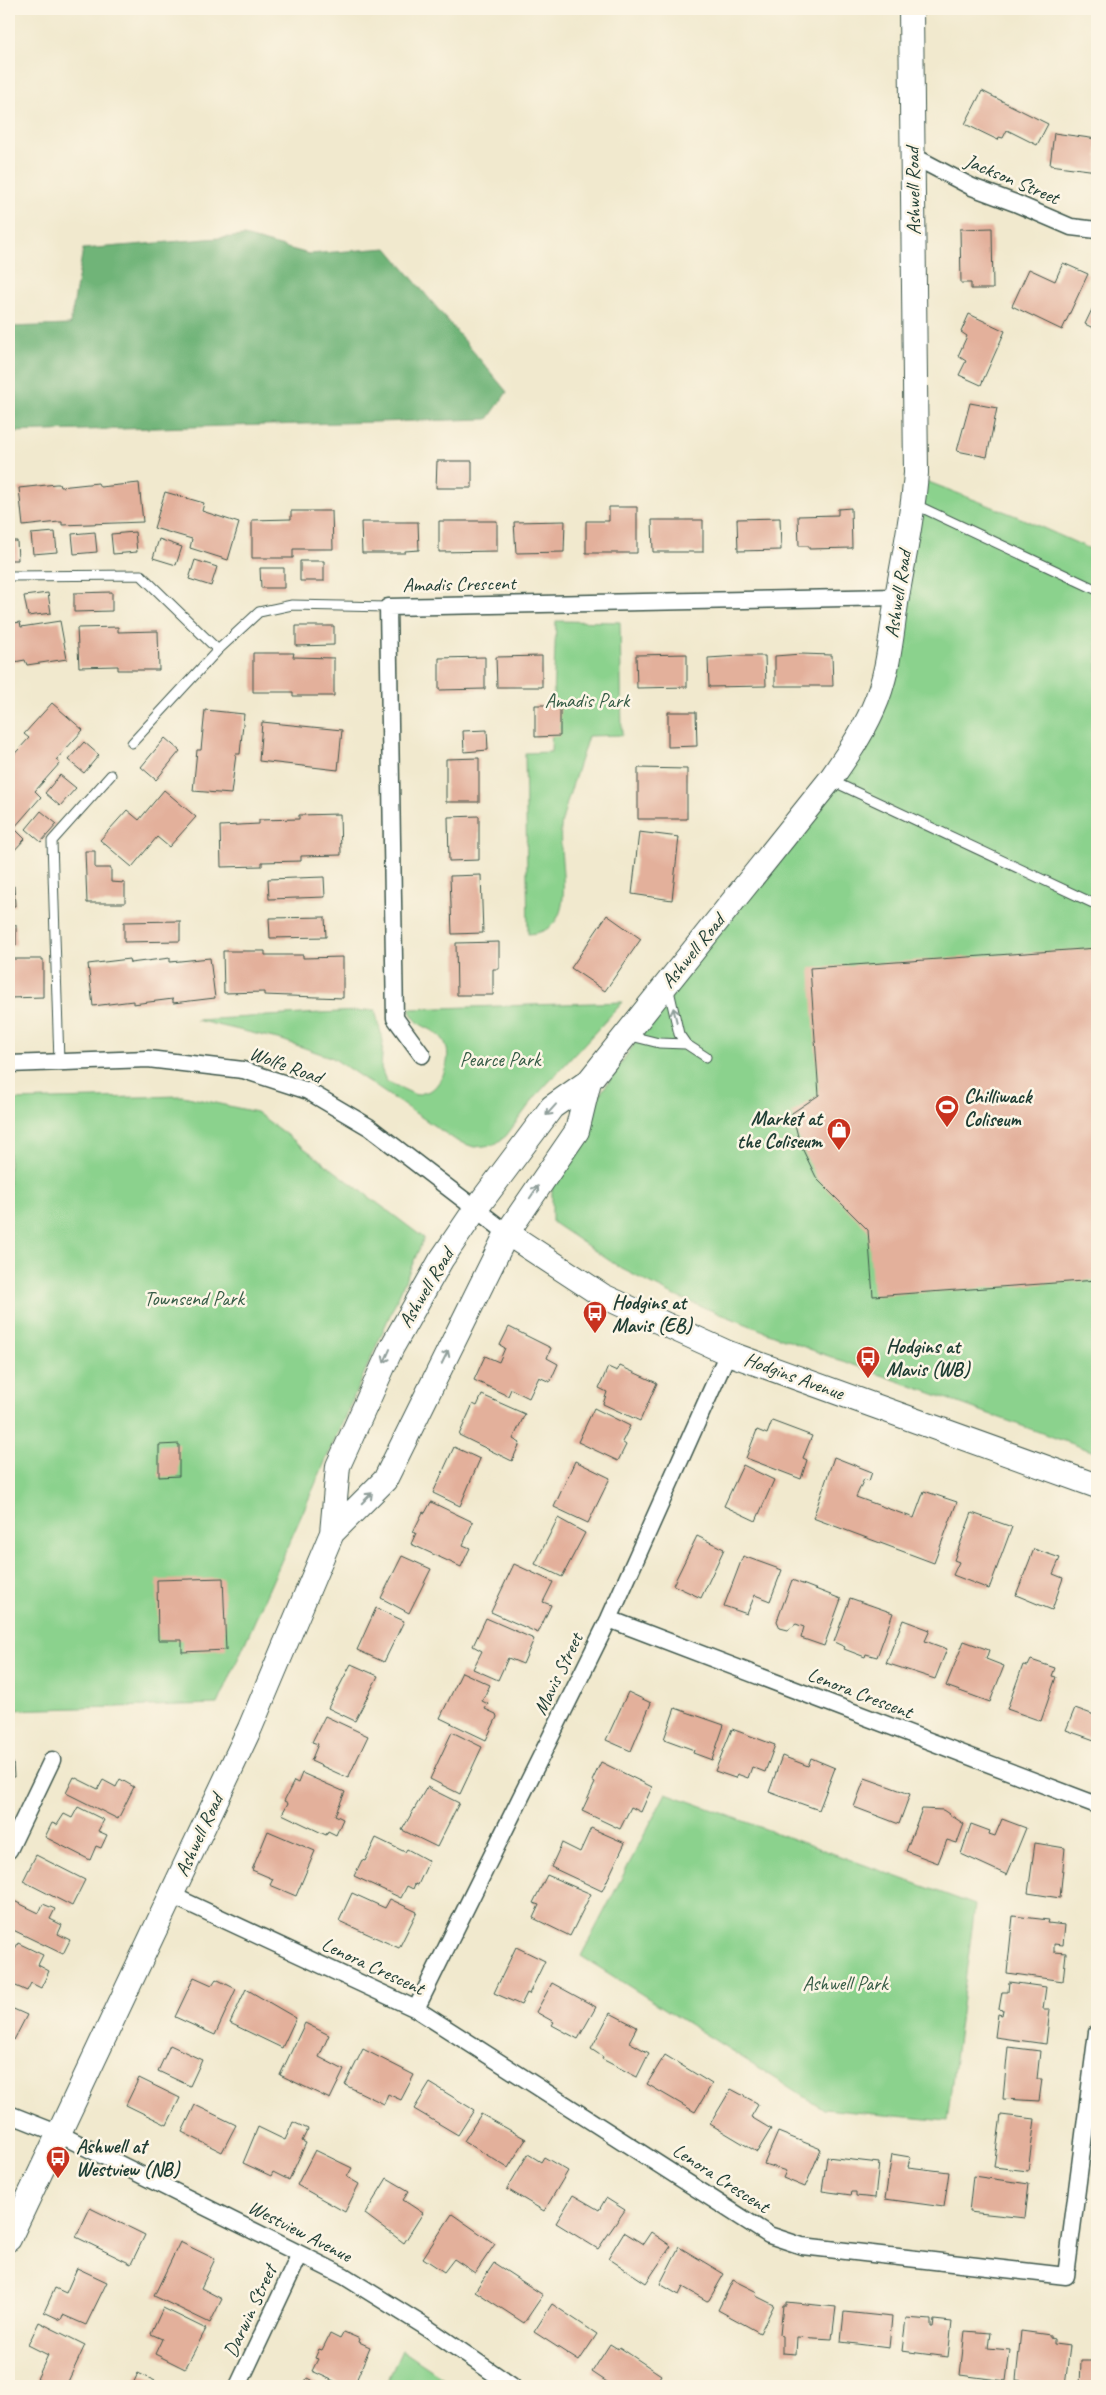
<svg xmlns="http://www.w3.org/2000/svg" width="1106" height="2395" viewBox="0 0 1106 2395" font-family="Caveat,sans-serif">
<rect width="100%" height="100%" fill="#fcf5e5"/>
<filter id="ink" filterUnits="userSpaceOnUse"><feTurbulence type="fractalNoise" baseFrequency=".02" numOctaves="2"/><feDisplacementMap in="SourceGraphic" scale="10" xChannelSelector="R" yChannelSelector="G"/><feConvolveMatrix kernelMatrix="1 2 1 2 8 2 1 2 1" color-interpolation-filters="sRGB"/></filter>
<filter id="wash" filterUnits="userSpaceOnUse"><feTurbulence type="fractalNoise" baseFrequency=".0096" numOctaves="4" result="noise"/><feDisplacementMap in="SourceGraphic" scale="20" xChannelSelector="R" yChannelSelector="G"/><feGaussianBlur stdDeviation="1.12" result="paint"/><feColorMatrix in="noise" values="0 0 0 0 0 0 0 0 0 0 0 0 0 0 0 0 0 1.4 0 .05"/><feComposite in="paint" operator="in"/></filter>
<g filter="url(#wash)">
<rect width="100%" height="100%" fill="#f1e9ce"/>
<path fill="#8bd28d" stroke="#558860" d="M926,481L1016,516L1097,552V1453L812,1350L675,1296L622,1269L552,1222V1177L594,1103L673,987L884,699Z
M556,621L620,622L622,735L588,736C580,764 569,792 562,821C554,856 585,931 528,934L525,753L551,752Z
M623,1002L535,1097L506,1136L494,1145L474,1147L457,1141L333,1058L282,1040L196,1020L375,1010L383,1041L381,1068L386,1081L416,1095C421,1093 430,1092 434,1088C446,1076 454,1051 441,1037C427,1024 419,1030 409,1009Z
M183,1096L256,1112L424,1238L218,1704L9,1710V1100Z
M666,1793L975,1905L947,2121L824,2109L581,1956Z
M402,2350L455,2386H385Z"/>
<path fill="#70b478" stroke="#487856" d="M244,236L309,254L387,248L507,392L488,419L9,432V327L70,325L83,249Z"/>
<g id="blocks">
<path fill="#e3b09b" d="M982,91L1048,124L1037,145L1007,130L1003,138L999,137L998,140L965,124Z
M1054,133L1097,139V171L1050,165Z
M992,228L993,289H971V283H961L960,229Z
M1063,263L1088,274L1062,330L1012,306L1029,269L1055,281Z
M1097,299V330L1085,324Z
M969,314L1005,331L981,385L959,375L966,361L958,356L967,336L961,332Z
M970,403L997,408L987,457L957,451Z
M437,461H472V488H436Z
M98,483L100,487L139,483L143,522L62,525V522H59L23,526L19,488L56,484H59L60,487Z
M165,492L204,503L202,511L239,523L228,560L190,548L192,539L154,528Z
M609,507H637V553H586V521H609Z
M851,508L852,548L809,549V546H799L798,516L838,515V509Z
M291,511H332L333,549H293V558H252V520L291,519Z
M780,518L781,550L738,551L737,519Z
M652,520H703V552H653Z
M439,521H497V551L439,552Z
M565,521L564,552L516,553L514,522Z
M361,522H418L419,550L405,551V553H362Z
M55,532L57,552L33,554L31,534Z
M95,532L97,552L74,554L72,534Z
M135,532L137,552L113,554L111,534Z
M159,539L182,547L176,565L153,558Z
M9,541H17L18,560H9Z
M195,560L217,567L211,586L189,579Z
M300,561H324V581H300Z
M260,568H284V588H261Z
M112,592V611L74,612V593Z
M48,593L51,613L28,616L24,596Z
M60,621L67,659L27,665L25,660L9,663V624L20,622L21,627Z
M296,626H334V645L296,646Z
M118,627V632L158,631L159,670H118V666H116L79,667L77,628Z
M253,653H294L293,657L334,658V696H293V692H253Z
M687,654V687L637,688L636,655Z
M801,654L832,655L833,686H775V656Z
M542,656V687H497L496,657Z
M740,656H765L766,686L709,687L708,658Z
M485,657V689L439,690V658Z
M52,703L83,730L56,760L60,763L35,791L41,797L14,828L25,839L9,856V760L29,738L24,734Z
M535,705H560V736L535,737Z
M205,710L244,714L240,754H236L231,794L193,791L197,750H201Z
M668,712H696L697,746L668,747Z
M262,722L342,730L338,770L259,761Z
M487,730L488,750L464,752L463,731Z
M165,738L180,751L156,780L141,767Z
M84,742L99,755L84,773L68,760Z
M479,758V802H446V759Z
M638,768L687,769V819H638Z
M60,775L76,788L60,806L45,793Z
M164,790L196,817L169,847L157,837L132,867L100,840L127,810L139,820Z
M41,811L57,824L41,842L26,829Z
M340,814L341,855L301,856V861L262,862V866L221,867L220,826L259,824V820L299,819V815Z
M479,816V860L449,861L448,817Z
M639,832L679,837L672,900L632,894Z
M85,851H95V868H111V882L125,883V903H87Z
M481,875L483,933L452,934L450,876Z
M324,877L325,897L269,899L268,879Z
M9,886H14L15,906H9Z
M607,915L641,939L605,991L571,968Z
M325,917L326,937L270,938L269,918Z
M180,921V941L124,942V922Z
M9,925H16V945H9Z
M499,942V969H493V995H457L456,943Z
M1097,948V1280L873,1296L868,1230L817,1179L800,1144L792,1113L819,1095L810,968Z
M223,951H265V955H303V958L343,957V998L264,995V992L224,993Z
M170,958V962L210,958L215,998L173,1003V999L133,1004V1001L93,1006L88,964L129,959L130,963Z
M9,959H43V997L9,998Z
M509,1327L551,1348L547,1358L558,1364L550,1382L539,1377L529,1398L511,1389L508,1396L474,1380L485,1356L499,1362L505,1348L500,1345Z
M620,1366L657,1383L640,1421L603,1404L607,1392L599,1388L608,1367L617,1371Z
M482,1395L525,1414L513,1439L520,1443L512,1461L459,1435L473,1404L477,1406Z
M594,1408L630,1426L622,1442L626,1445L618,1461L578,1442Z
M772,1421L812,1436L803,1458L807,1460L801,1479L746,1458L757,1430L767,1434Z
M179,1444V1476L159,1477V1445Z
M454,1447L480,1459L460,1506L433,1493Z
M834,1457L872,1472L869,1481L864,1479L856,1497L914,1518L924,1491L957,1502L934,1563L813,1518Z
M575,1461L610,1478L588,1523L554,1507Z
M743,1465L774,1480L756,1521L724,1506Z
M431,1502L473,1522L463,1545L470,1548L461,1567L411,1544L416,1533L413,1532L423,1512L425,1513Z
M972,1513L1012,1527L989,1589L953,1575L959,1562L954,1560Z
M558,1518L585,1533L562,1577L535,1564Z
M697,1536L724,1549L701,1598L673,1585Z
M1034,1549L1060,1558L1053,1574L1063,1578L1052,1610L1016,1595Z
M402,1556L431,1569L409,1613L381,1598Z
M743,1556L782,1570L770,1601L755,1595L747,1614L724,1606Z
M514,1564L553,1582L543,1602L551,1605L538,1633L491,1612Z
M223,1578L226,1650L182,1652V1640H158L157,1580Z
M792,1580L841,1599L824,1646L801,1638L804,1627L796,1624L788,1630L780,1628L777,1621Z
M850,1598L893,1613L877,1657L866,1654L865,1657L844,1649L845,1647L834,1642Z
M376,1608L404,1621L384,1662L357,1650Z
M486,1618L534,1639L523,1664L508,1658L498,1680L473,1669L482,1651L473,1646Z
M903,1620L930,1630L925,1641L947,1649L935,1679L886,1663Z
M964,1641L989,1650L986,1659L1004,1666L990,1702L946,1686Z
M1031,1660L1055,1668L1052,1676L1056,1677L1041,1721L1007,1709L1023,1665L1028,1666Z
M351,1664L378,1676L355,1721L328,1708Z
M462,1672L490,1685L482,1701L488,1704L485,1709L496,1714L497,1717L486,1740L440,1718Z
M628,1692L651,1703L631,1751L606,1740Z
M675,1708L724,1725L712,1760L693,1753L694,1750L664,1739Z
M1075,1708L1097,1716V1741L1066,1730Z
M325,1716L368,1736L348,1778L311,1761L318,1744L312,1742Z
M732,1729L775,1745L765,1772L752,1767L748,1778L737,1774L735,1778L715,1771Z
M452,1732L482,1747L460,1794L430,1779Z
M782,1756L808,1766L811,1758L835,1768L819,1810L769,1792Z
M9,1762H13L14,1777H9Z
M601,1762L652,1787L641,1812L631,1807L620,1829L582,1811L595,1783L592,1781Z
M302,1773L345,1792L335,1815L343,1819L336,1835L328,1831L326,1835L282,1814L288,1803L284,1801L294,1781L298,1783Z
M74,1777L98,1789L103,1780L116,1787L120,1779L134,1787L118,1819L66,1793Z
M865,1778L910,1794L899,1824L854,1807Z
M427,1787L459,1803L437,1847L402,1830Z
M78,1807L104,1820L98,1831L107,1835L101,1848L96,1846L90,1860L45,1837L52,1823L57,1825L64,1814L72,1818Z
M922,1809L943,1810L964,1824L957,1843L947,1840L938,1863L906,1851Z
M1002,1819L1026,1828L1007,1875L961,1854L971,1824L990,1831L989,1834L995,1836Z
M591,1828L625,1843L602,1891L551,1867L562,1843L580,1852Z
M268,1831L315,1851L296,1896L270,1885L273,1879L252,1870Z
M376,1838L405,1852L407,1849L429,1861L418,1885L415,1884L413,1889L407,1886L401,1898L354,1876L362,1860L365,1861Z
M1035,1843L1065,1848L1060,1898L1028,1893Z
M36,1855L85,1880L72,1906L23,1881Z
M547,1875L591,1894L570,1936L533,1918L539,1905L533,1903Z
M352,1893L385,1908L390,1899L417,1912L399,1948L339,1921Z
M14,1901L39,1913L43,1904L55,1909L50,1919L62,1925L58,1934L70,1940L63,1954L9,1928V1911Z
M1013,1916L1049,1920L1048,1923L1065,1925L1063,1945L1054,1944V1952L1066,1953L1063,1981L1007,1973Z
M18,1943L43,1955L38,1965L49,1971L41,1988L31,1983L27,1991L9,1983V1951L13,1953Z
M516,1947L545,1961L529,1994L527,1993L521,2005L494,1993Z
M194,1977L212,1985L216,1979L236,1989L215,2035L175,2017Z
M1009,1982L1046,1987L1043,2009H1050L1046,2044L995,2037L998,2014L1002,2015L1003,2010L999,2009L1002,1992H1008Z
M552,1983L596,2007L578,2039L552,2025L554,2022L536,2012Z
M246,1989L296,2018L282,2048L230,2023Z
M9,2007L27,2015L14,2040L9,2038Z
M610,2013L637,2027L629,2042L649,2053L637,2077L602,2059L603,2057L591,2049Z
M305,2023L329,2035L319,2057L344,2070L330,2099L280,2075Z
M170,2045L202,2060L190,2086L158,2071Z
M1008,2047L1040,2051L1037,2079H1042L1039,2101L1003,2099Z
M363,2049L414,2075L401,2100L388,2094L384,2104L345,2085Z
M665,2055L712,2084L695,2112L647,2084Z
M139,2078L180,2098L167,2125L126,2105Z
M430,2083L474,2110L458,2135L414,2109Z
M731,2089L757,2103L758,2105L751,2117L771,2129L757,2152L710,2124Z
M195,2105L236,2125L222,2152L182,2132Z
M481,2114L526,2139L508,2168L464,2141Z
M1001,2115L1035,2119L1028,2171L994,2167Z
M293,2122L308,2129L302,2141L306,2143L289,2180L273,2172L271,2176L243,2163L258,2127L285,2140Z
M778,2132L821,2149L805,2187L783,2178L786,2171L764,2164Z
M315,2150L352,2168L347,2177L359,2184L345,2212L297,2185Z
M528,2154L541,2162L544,2157L568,2171L544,2211L507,2189Z
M892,2154L910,2157L908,2167L949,2172L944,2207L885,2199Z
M827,2157L879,2163L875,2198L856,2196V2192H852L851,2195L822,2191Z
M973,2176L1029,2184L1025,2218L969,2212Z
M387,2178L409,2191L403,2200L423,2213L404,2243L365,2214Z
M573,2195L599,2210L606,2198L625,2210L598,2249L556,2223Z
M90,2208L145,2235L131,2264L76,2237Z
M452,2214L495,2244L475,2273L454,2259L444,2272L423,2258Z
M624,2232L643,2244L651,2232L671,2246L646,2283L608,2258Z
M180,2242L215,2259L201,2288L222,2299L210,2323L154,2296Z
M679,2247L724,2274L709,2300L707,2301L683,2287L679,2295L660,2284Z
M494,2263L543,2295L524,2323L475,2291Z
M77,2268L107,2282L86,2325L63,2315L61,2320L44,2312L55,2288L66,2293Z
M733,2280L757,2292L756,2296L774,2305L760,2333L718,2310Z
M786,2302L836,2307L832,2339L797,2337L796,2354L782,2353V2336L780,2335L783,2305H786Z
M552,2304L597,2334L579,2361L534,2332Z
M163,2308L206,2329L185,2369L155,2354L162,2339L151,2334Z
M844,2312L892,2317L889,2348L841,2342Z
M906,2318L931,2320V2327H933L934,2320L952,2322L948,2357L902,2351Z
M39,2322L85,2345L66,2386H51L37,2379L48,2355L28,2345Z
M965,2331L990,2333L988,2348L1010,2350L1006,2381L960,2375Z
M1021,2331L1050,2335V2338L1054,2339V2344L1070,2346L1065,2386L1016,2380Z
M344,2332L360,2339L359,2342L370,2347L354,2386H345L312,2371L318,2359L315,2358L319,2349L322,2350L330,2334L340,2339Z
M610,2344L618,2349L619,2347L661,2375L654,2386H613L592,2372Z
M1081,2361H1097V2386H1080Z
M138,2373L166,2386H132Z
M307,2378L323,2386H303Z"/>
</g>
</g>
<g filter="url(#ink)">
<use href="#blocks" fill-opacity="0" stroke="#3e574b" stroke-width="1"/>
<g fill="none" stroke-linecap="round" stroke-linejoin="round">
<defs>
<path id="lane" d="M914,504L1097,590
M9,576L141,575L218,650
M132,743L218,650L259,612L292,605L388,607
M830,780L1097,905
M668,986L679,1034L686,1044L706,1057
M627,1035L659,1043L686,1044
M59,1062L52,841L111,775"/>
<path id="street" d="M913,156L972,187L1015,203L1071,227L1097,230
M422,1055L395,1018L388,607L897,597
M9,1064L148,1059L243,1070L308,1091L369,1127L507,1233
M609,1619L1097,1805
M9,1850L52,1760
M171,1895L416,2009L769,2235L802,2246L1066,2276L1097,2032
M416,2009L609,1619L728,1353
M9,2114L57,2133L344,2276L429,2329L512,2386
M238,2386L300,2254"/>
<path id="secondary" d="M507,1233L603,1296L728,1353L1097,1486
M332,1533L385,1480L507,1233L577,1131L589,1081
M9,2239L250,1728L332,1533L338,1466L392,1347L441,1260L475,1210L552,1107L589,1081L830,780C846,757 862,734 873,709C889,674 891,635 897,597C904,556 913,515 916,473L911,9"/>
</defs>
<use href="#lane" stroke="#3e574b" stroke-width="11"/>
<use href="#street" stroke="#3e574b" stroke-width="19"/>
<use href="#secondary" stroke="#3e574b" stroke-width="26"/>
<use href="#lane" stroke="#fff" stroke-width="9"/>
<use href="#street" stroke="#fff" stroke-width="16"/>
<use href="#secondary" stroke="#fff" stroke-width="24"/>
</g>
<defs><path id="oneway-shaft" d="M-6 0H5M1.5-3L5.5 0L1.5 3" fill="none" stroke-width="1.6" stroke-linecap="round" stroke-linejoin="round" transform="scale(1.25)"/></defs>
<g stroke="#8f9e9a">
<use href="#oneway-shaft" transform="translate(675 1015) rotate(-104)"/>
<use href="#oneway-shaft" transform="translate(551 1110) rotate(132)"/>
<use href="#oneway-shaft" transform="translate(534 1192) rotate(-56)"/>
<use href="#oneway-shaft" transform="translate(387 1356) rotate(114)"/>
<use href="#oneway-shaft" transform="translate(445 1357) rotate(-64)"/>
<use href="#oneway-shaft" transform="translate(367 1498) rotate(-45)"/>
</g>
</g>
<defs>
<symbol id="stadium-pin" viewBox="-11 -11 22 30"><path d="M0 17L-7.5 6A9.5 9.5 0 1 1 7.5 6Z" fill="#c8321e" stroke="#fcf5e5"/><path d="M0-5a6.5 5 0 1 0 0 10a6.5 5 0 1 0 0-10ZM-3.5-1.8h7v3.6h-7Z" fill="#fff"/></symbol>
<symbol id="shop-pin" viewBox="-11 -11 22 30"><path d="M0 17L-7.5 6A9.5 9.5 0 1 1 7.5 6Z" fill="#c8321e" stroke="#fcf5e5"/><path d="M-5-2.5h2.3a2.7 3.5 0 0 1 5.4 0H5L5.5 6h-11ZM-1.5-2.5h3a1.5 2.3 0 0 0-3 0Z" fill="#fff"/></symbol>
<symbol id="bus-pin" viewBox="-11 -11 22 30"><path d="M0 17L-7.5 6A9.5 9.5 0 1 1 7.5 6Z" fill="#c8321e" stroke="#fcf5e5"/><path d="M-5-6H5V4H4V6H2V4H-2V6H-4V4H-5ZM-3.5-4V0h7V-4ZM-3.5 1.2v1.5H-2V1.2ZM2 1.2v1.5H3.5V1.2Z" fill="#fff"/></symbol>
</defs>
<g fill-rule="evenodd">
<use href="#stadium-pin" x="933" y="1093" width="28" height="38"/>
<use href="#shop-pin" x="825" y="1116" width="28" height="38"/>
<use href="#bus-pin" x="581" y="1299" width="28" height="38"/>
<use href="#bus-pin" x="854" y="1344" width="28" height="38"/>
<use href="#bus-pin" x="44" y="2144" width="28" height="38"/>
</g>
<g text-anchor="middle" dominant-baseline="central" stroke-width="5" stroke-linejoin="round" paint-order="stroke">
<g font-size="20" fill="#1f3d34" stroke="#fcf5e5">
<text transform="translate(1012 179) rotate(23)">Jackson Street</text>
<text transform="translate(913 191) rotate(-91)">Ashwell Road</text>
<text transform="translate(459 584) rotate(-1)">Amadis Crescent</text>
<text transform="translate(898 594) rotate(-81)">Ashwell Road</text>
<text transform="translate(693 951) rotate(-51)">Ashwell Road</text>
<text transform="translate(286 1065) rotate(20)">Wolfe Road</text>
<text transform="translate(426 1288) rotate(-59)">Ashwell Road</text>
<text transform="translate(794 1376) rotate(20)">Hodgins Avenue</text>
<text transform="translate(558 1674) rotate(-64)">Mavis Street</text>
<text transform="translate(860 1693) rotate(21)">Lenora Crescent</text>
<text transform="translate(199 1835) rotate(-65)">Ashwell Road</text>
<text transform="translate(373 1966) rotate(25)">Lenora Crescent</text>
<text transform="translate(721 2178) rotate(33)">Lenora Crescent</text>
<text transform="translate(300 2231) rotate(27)">Westview Avenue</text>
<text transform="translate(250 2311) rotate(-65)">Darwin Street</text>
</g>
<g font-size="20" fill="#355b46" stroke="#fcf5e5">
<text x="587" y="700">Amadis Park</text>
<text x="500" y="1059">Pearce Park</text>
<text x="194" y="1298">Townsend Park</text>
<text x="845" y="1983">Ashwell Park</text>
</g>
<g font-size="20" font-weight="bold" fill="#1f3d34" stroke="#fcf5e5" text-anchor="start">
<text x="964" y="1096">Chilliwack<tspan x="964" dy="23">Coliseum</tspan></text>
<text x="822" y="1118" text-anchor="end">Market at<tspan x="822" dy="23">the Coliseum</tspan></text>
<text x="612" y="1302">Hodgins at<tspan x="612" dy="23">Mavis (EB)</tspan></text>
<text x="886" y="1346">Hodgins at<tspan x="886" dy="23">Mavis (WB)</tspan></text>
<text x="76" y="2146">Ashwell at<tspan x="76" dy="23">Westview (NB)</tspan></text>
</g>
</g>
<rect width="1106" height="2395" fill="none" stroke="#fcf5e5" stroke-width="30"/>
</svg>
